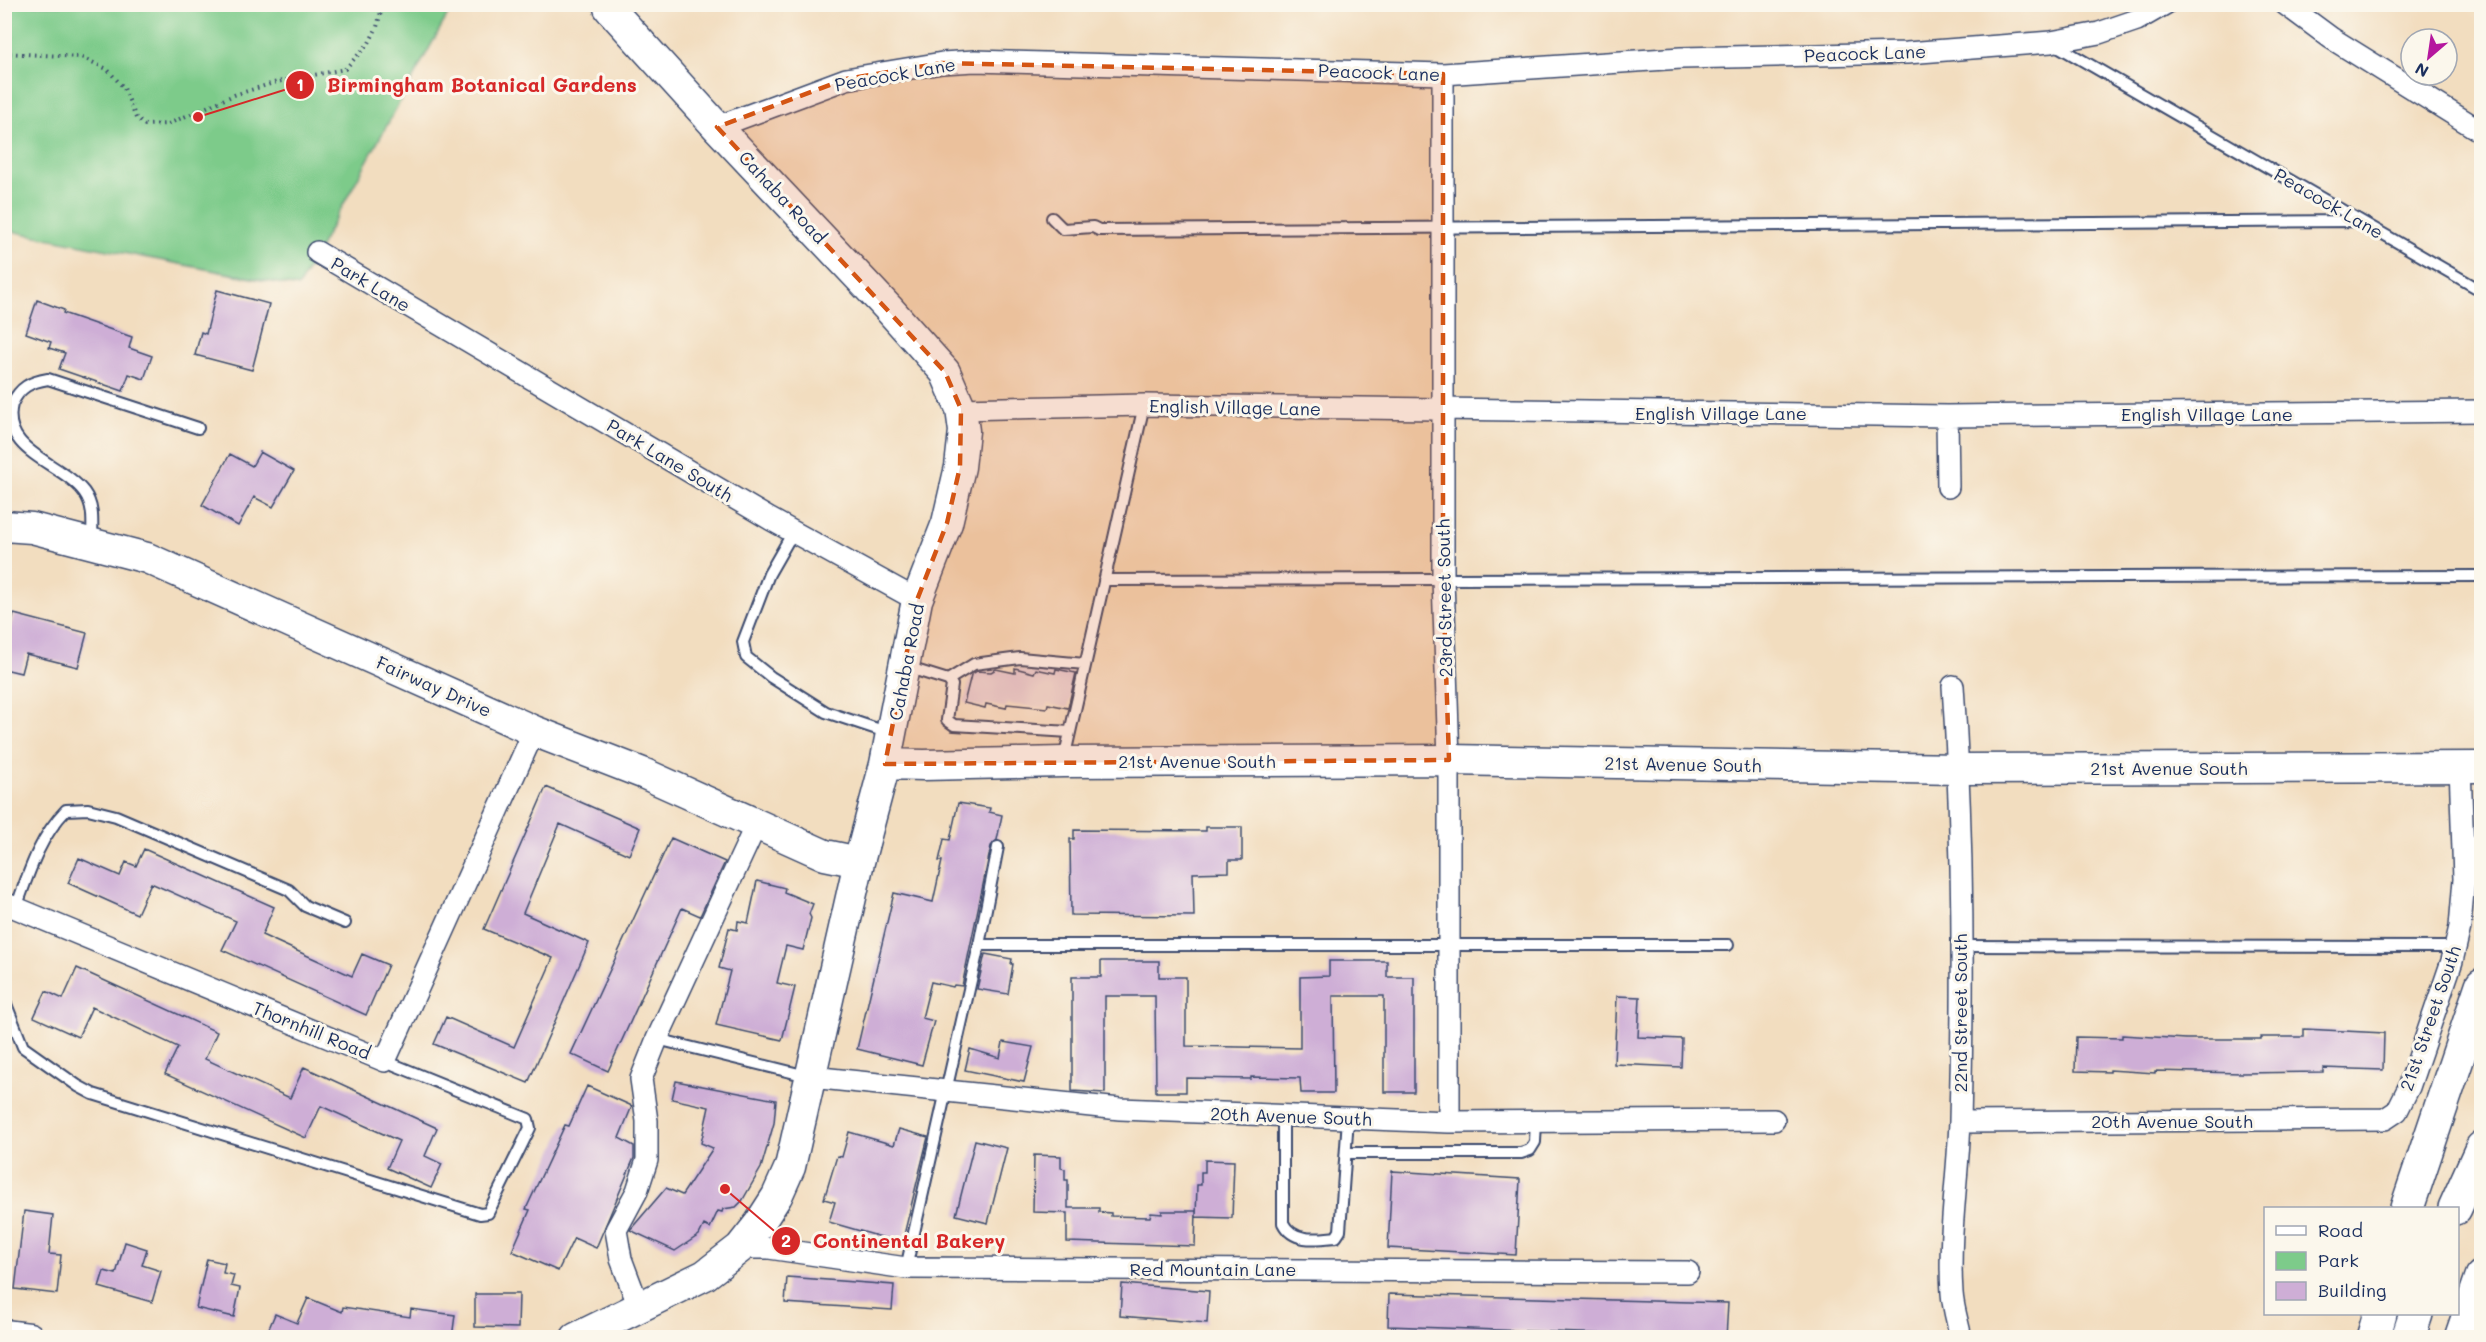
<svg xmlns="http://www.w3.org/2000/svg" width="2486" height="1342" viewBox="0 0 2486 1342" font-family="Mali,sans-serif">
<rect width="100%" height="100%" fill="#fbf7ec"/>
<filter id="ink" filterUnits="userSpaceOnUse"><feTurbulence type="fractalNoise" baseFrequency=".0167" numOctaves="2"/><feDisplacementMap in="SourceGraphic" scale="12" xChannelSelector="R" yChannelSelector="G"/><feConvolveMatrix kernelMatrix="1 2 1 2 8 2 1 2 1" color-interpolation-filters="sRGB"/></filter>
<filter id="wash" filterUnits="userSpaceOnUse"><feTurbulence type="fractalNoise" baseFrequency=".008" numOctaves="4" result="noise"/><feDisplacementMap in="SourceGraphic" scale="24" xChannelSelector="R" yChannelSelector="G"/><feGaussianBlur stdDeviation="1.35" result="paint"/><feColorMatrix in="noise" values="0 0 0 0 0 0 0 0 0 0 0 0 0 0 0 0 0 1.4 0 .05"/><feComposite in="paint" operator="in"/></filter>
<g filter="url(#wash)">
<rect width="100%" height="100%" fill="#f2ddbf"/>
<path fill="#7dcb8a" stroke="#4c7d74" stroke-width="1.5" d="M4,5H453L298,287L5,230Z"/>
<g id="blocks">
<path fill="#ceaed6" d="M217,290L269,304L252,370L195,355L201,332L206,334Z
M37,300L64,310L63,313L132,337L129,348L152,356L144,379L129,374L123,391L59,369L65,353L49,348L51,342L26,333Z
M260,452L294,471L273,507L254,497L238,526L202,505L230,454L252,466Z
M14,614L87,633L78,667L26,654L21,673L4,669V650Z
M1015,668L1034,673L1036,669L1055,673L1056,669L1076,673L1068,708L1048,704L1047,708L1007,704L1006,708L986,704L985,708L964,703L971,675L977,671L991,672L996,669L1015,673Z
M546,787L640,828L629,855L560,824L523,913L589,943L528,1083L434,1044L446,1017L514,1047L553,958L484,929Z
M958,803L990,808L989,812L1002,815L997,840L991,846L962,986L954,985L953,987L931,982L922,1018L934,1021L922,1065L857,1049L894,893L933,902L942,861H939L944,839L950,840Z
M1206,827H1242V860H1229V872L1193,873L1194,916L1071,915L1070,839H1074V830L1206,831Z
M671,838L725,862L700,916L682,908L608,1071L571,1054Z
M144,849L274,907L262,935L352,976L362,954L388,965L366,1015L222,950L236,921L151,883L137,914L68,883L79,858L120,876L126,862L136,866Z
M757,881L785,888L784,892L813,904L809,914L811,918L803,950L786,946L777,983L795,987L782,1040L716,1025L730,971L719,968L729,928L737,930L738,921L748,923Z
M985,954L1012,959L1011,964H1013L1008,994L977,989Z
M1101,961H1159V977H1186V1046L1300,1048V977L1329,976V961H1387V977H1414V1092H1384V996H1333L1334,1093H1301L1300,1078L1251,1077V1079L1186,1078V1092H1156L1155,996H1105V1093L1072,1091V977H1101Z
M77,968L217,1032L205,1059L290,1098L304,1067L437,1128L425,1156L442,1164L431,1188L387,1168L399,1141L321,1106L306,1138L165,1074L178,1047L92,1007L78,1037L34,1017L46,991L63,999Z
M1617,996L1640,997L1638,1037L1682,1039L1681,1067L1614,1064Z
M2304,1029L2384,1033L2383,1070L2323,1068V1072L2242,1073L2155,1071V1073L2110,1070V1072L2075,1071L2076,1037L2122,1038V1035L2186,1039H2261V1037H2304Z
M1003,1042L1033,1047L1024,1082L965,1070L970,1049L1000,1058Z
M676,1081L776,1100L774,1123L761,1168L742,1201L736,1207L723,1209L722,1212L718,1211L710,1228L704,1225L699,1235L675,1251L630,1230L666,1188L682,1195L713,1148L701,1143L709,1107L672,1099Z
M587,1086L632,1106L619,1138L634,1146V1158L596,1248L574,1238L558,1271L512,1251L530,1210L526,1209L565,1125L569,1126Z
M899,1129L928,1137L902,1243L829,1222L835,1202L824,1199L837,1156L842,1157L849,1132L894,1145Z
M975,1140L1007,1148L988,1223L956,1215Z
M1034,1155L1061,1156V1168L1065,1169V1180H1068V1208H1099V1212L1111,1213V1216L1150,1217L1151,1213L1162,1214V1211H1196L1195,1246L1067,1242V1213L1033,1212Z
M1205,1160L1234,1161L1232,1218L1196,1217L1197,1185H1201V1172H1205Z
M1392,1171L1520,1179L1516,1255L1388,1248Z
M24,1211L53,1215L49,1254L61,1255L57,1294L15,1289Z
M125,1242L147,1249L142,1265L161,1271L152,1302L99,1287L104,1271L116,1274Z
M207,1259L225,1263L223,1273L234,1275L231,1286L240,1288L234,1317L196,1308Z
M787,1277L894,1285L892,1310L785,1303Z
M1122,1284L1209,1291L1207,1323L1120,1316Z
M475,1294H519L518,1328L475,1327Z
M1389,1294L1728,1303L1726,1338H1609V1334L1388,1326Z
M308,1298L342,1312L343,1307L410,1317L411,1309L455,1315L452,1338H265L275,1314L297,1323Z"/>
</g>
</g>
<g filter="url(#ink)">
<use href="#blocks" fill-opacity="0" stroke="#3b496d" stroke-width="1.5"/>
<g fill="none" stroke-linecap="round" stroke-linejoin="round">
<defs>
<path id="lane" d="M2054,44L2482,291
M1052,218L1063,229L1093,227L1099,230L2359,221
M793,532L769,574L743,642L746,657L771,677L826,712L889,733
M92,542C92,524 95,507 84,492C61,462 0,452 12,404C20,387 30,382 48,379L198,428
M1104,580L2482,576
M906,667L948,680L952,685L947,720L954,725L1070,732
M948,680L974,664L1020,658L1085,664
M1064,759L1144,405
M16,908C29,872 39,838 66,810L88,809L116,816L289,890L305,906L345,923
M979,945H1728
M1961,946L2455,947
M4,999L23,1047L78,1086L93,1094L480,1214L488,1213L530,1128L528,1119L385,1061
M657,1039L807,1076
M1283,1115V1223C1293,1243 1317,1239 1336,1237L1340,1231L1348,1118
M1346,1153H1521L1530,1150L1535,1142L1536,1121
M906,1268L979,945L998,847"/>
<path id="street" d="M2285,4L2331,38L2482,132
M1443,74V579L1449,760V1122
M717,127L846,79L942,63L975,61L1443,74L1681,58L1907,53L2051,42L2099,33L2137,20L2165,4
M317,252L770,519L917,600
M961,409L1144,405L1947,416L2482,411
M1947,416L1948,487
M1953,686C1963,831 1964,977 1960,1121C1958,1179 1948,1236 1952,1293C1953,1308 1958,1323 1961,1338
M4,903L385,1061L534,731
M811,1077L1120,1109L1449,1122L1774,1120
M1960,1122L2385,1119L2397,1111L2409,1087L2452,961L2460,927L2464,879L2460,766
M740,1248H769L906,1268L1688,1272
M639,1307L621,1259L616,1230L637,1191L647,1160V1121L641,1079L657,1039L756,825"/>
<path id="secondary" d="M4,526L32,528L147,558L534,731L645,774L825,855L859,862
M885,764L924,765L1063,762L1449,760L1959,769L2482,767
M4,1335L29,1338
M576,1338L705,1275L740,1248L759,1224L777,1196L790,1167L859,862L885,764L917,600L947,523L960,467L964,431L961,409L945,372L888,308L717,127L609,8L611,4"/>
<path id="highway" d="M2407,1208L2482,985
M2455,1208L2482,1148
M2373,1338L2380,1314
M2408,1338L2416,1314
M2461,1338L2482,1277"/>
</defs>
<use href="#lane" stroke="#3b496d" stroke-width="14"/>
<use href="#street" stroke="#3b496d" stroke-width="24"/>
<use href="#secondary" stroke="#3b496d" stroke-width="33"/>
<use href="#highway" stroke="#3b496d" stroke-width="36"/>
<path stroke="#3b496d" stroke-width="4" stroke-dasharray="1.5 4.5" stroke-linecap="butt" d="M4,53L81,57L107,69L124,88L136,118L145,125L168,124L234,95L277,82L345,69L369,43L377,27L383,4"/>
<use href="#lane" stroke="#fff" stroke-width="10"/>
<use href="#street" stroke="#fff" stroke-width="21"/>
<use href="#secondary" stroke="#fff" stroke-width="30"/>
<use href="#highway" stroke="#fff" stroke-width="33"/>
</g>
</g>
<path fill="#d45514" fill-opacity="0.2" stroke="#d45514" stroke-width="4.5" stroke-dasharray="12 8" stroke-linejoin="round" d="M942,63L1443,74V579L1449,760L885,764L917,600L947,523L960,467L961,409L945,372L717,127L846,79Z"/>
<g text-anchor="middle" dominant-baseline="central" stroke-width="6" stroke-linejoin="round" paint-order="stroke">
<g font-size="18" fill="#1b2f5e" stroke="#fbf7ec">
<text transform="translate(1865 53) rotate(-2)">Peacock Lane</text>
<text transform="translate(1379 72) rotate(2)">Peacock Lane</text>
<text transform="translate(895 74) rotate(-10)">Peacock Lane</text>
<text transform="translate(783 197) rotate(47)">Cahaba Road</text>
<text transform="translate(2329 203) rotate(30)">Peacock Lane</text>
<text transform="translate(371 284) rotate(31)">Park Lane</text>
<text transform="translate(1235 407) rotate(1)">English Village Lane</text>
<text x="1721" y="413">English Village Lane</text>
<text x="2207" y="414">English Village Lane</text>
<text transform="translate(670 460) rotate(31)">Park Lane South</text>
<text transform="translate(1444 598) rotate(-91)">23rd Street South</text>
<text transform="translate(906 662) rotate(-79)">Cahaba Road</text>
<text transform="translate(434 686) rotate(24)">Fairway Drive</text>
<text x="1197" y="761">21st Avenue South</text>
<text transform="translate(1683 764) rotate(1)">21st Avenue South</text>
<text x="2169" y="768">21st Avenue South</text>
<text transform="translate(1960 1013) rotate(-90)">22nd Street South</text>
<text transform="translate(2430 1018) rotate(-71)">21st Street South</text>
<text transform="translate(312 1030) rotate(22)">Thornhill Road</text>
<text transform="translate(1291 1116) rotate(2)">20th Avenue South</text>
<text x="2172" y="1121">20th Avenue South</text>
<text x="1213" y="1269">Red Mountain Lane</text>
</g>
</g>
<path fill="none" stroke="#d62828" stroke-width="2" d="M198 117L300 85M725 1189L786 1241"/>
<g fill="#d62828" stroke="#fbf7ec" stroke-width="2">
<circle cx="198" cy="117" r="6"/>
<circle cx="725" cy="1189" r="6"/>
<circle cx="300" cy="85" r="15"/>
<circle cx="786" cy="1241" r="15"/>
</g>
<g font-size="18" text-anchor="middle" font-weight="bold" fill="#fff">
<text x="300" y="91">1</text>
<text x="786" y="1247">2</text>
</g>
<g font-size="20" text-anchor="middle" font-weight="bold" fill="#d62828" stroke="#fbf7ec" stroke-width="6" stroke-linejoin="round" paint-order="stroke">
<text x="482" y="92">Birmingham Botanical Gardens</text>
<text x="909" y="1248">Continental Bakery</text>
</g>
<rect width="2486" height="1342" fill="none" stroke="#fbf7ec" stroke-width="24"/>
<rect x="2264" y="1207" width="195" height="108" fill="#fbf7ec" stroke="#a1a7b3" stroke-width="1.5"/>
<rect x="2276" y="1226" width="30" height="9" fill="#ffffff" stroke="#a1a7b3" stroke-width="1.5"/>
<text x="2318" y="1237" font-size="18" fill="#1b2f5e">Road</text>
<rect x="2276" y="1252" width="30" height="18" fill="#7dcb8a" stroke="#a1a7b3" stroke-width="1.5"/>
<text x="2318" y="1267" font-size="18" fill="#1b2f5e">Park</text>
<rect x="2276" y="1282" width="30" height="18" fill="#ceaed6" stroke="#a1a7b3" stroke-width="1.5"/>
<text x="2318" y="1297" font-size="18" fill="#1b2f5e">Building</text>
<g transform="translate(2429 57) rotate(209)"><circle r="28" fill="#fbf7ec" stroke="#a1a7b3" stroke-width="1.5"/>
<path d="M0-4.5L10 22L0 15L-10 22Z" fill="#b5179e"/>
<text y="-9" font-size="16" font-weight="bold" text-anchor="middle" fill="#1b2f5e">N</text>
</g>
</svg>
